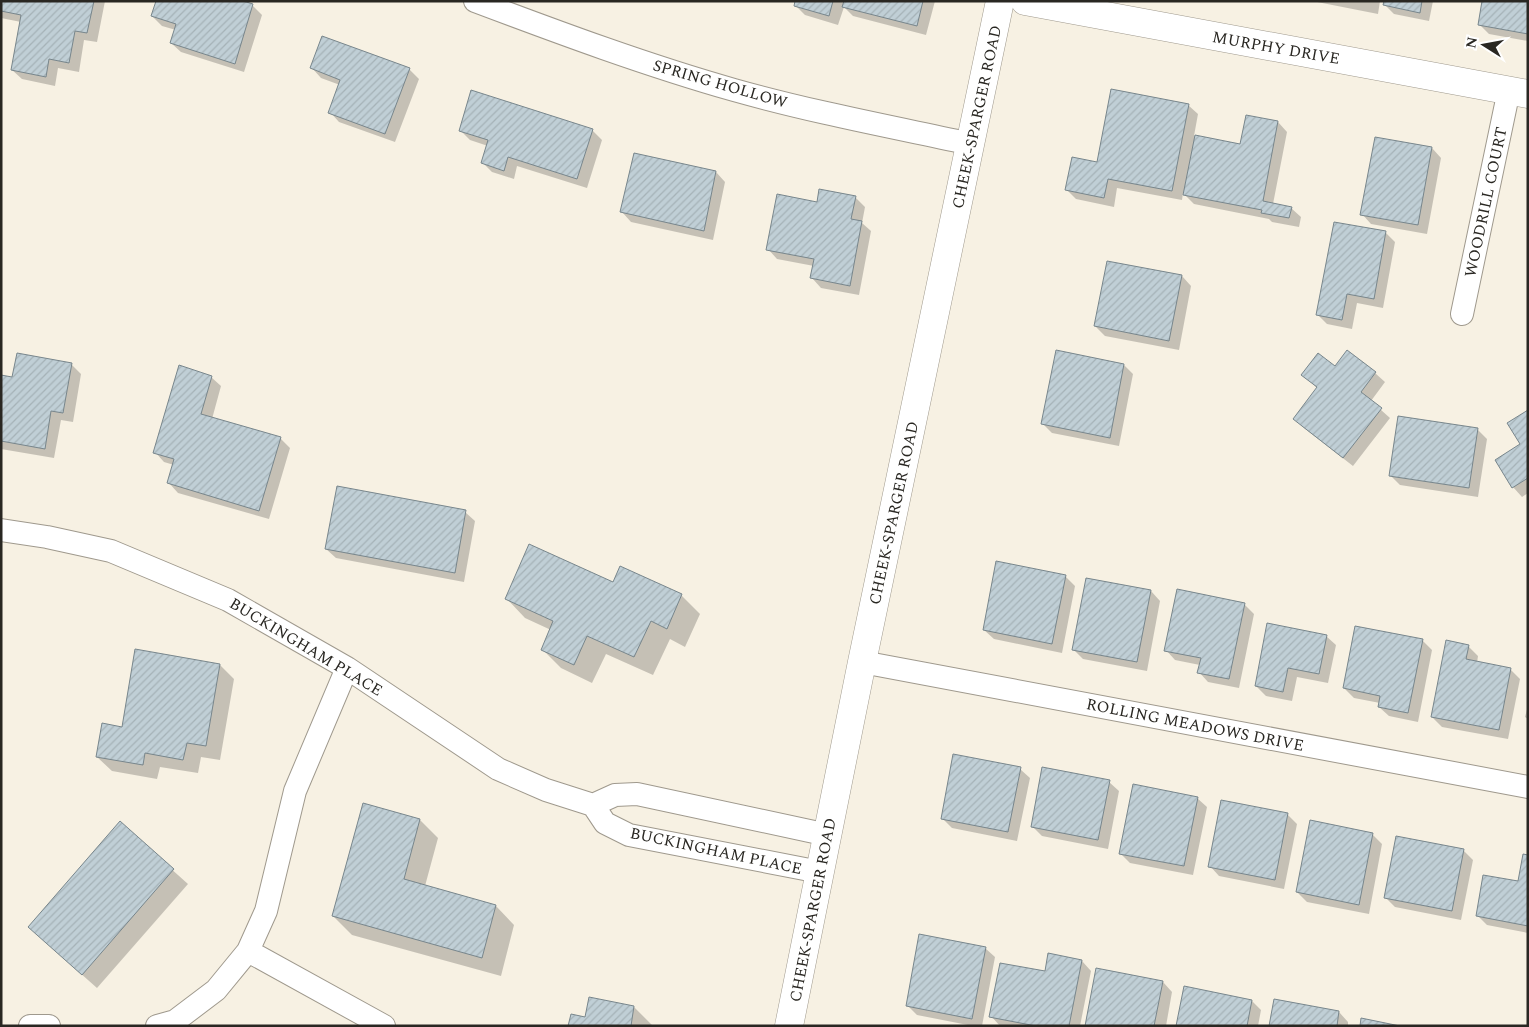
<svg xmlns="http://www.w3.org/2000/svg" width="1529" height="1027" viewBox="0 0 1529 1027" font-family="Spectral,serif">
<defs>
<pattern id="building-hatch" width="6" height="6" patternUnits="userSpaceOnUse" patternTransform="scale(1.25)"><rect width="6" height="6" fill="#c0cfd6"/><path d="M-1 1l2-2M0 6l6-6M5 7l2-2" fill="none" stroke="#a5b2b7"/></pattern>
</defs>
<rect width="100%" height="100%" fill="#f7f1e3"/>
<path fill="#0003" d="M1,1H105L97,42L84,40L79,72L58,68L55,86L22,79L12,70L21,22L1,18Z
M796,1H935L926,35L853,16L844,7L838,25L805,15L795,5Z
M1312,1H1380L1378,14Z
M1385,1H1433L1429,21L1394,14L1385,5Z
M1528,1V41L1489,34L1479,24Z
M252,5L262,15L244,72L181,52L171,43L176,30L162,26L152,16Z
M312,68L409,69L419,79L395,142L339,122L330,112L340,85L321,78Z
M1188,105L1198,114L1194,136L1241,145L1278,122L1287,132L1273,204L1291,208L1301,217L1299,227L1272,222L1269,219L1194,204L1183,193L1182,200L1117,188L1114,207L1076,199L1067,190L1098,163Z
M460,130H592L602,140L587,188L517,166L514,179L492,172L482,162L488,146L470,140Z
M1432,148L1441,158L1427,234L1371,224L1362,214Z
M635,154L716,172L725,182L713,240L631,222L622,212Z
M855,197L865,207L862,223L871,231L859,295L821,288L812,278L814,266L777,259L768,249L818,203Z
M1386,233L1395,242L1383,308L1357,303L1352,329L1327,324L1318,315Z
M1182,276L1191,286L1179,350L1105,336L1095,326Z
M71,364L81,374L73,422L61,420L54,458L1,449V376L13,378Z
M1124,365L1133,374L1119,446L1052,433L1043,424Z
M1335,368L1375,373L1385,382L1371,401L1390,418L1353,466L1304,428L1295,419L1318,389L1303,375Z
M211,377L221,386L212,419L281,439L290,448L269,519L178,493L169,483L174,465L164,462L155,452Z
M1528,412V493L1522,497L1513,487Z
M1477,429L1487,439L1478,497L1400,485L1391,476Z
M465,512L475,521L464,582L336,558L326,549Z
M1065,576L1075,586L1062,653L994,639L984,630Z
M613,584L681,595L700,614L685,647L670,639L653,675L606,654L592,683L561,668L543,650L551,630L525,618L507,599Z
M1151,591L1160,601L1147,671L1083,659L1073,649Z
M1245,605L1254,614L1239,688L1208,682L1199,672L1200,665L1175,660L1166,650Z
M1326,636L1336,645L1328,683L1297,677L1292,701L1266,696L1256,686Z
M1422,640L1432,650L1418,722L1389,716L1379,707L1380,703L1354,698L1344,688Z
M1468,646L1478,656L1477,663L1510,669L1520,679L1508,739L1442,727L1432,717Z
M220,665L234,679L220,760L201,757L198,773L160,767L157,779L112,771L97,757L123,728Z
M1528,706V719L1525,717Z
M1020,769L1030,778L1017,841L952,828L942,818Z
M1109,782L1119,791L1108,849L1042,836L1032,826Z
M1197,798L1207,807L1193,875L1130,863L1120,853Z
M1287,814L1297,824L1284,889L1219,876L1210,866Z
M420,820L438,838L425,886L496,906L514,925L501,976L352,935L333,916Z
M120,823L188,884L97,988L44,941Z
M1372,834L1382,844L1369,914L1307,902L1297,892Z
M1463,850L1473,860L1461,920L1395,907L1385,897Z
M1528,856V933L1487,925L1477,915L1519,883Z
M985,948L995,957L982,1026H973L917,1015L907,1005Z
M1082,961L1091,971L1080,1026H1000L991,1016L1046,973Z
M1163,982L1172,992L1166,1026H1086Z
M590,999L634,1007L653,1026H570L586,1019Z
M1252,1001L1261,1010L1258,1026H1177Z
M1339,1012L1348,1022V1026H1270Z"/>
<path fill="url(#building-hatch)" stroke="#78868c" d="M1,1H94L87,33L75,31L69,63L49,59L46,77L11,70L21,15L1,11Z
M156,1H243L253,4L235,64L170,43L176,24L151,16Z
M795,1H833L829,16L794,6Z
M844,1H923L917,26L842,7Z
M1384,1H1422L1420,13L1383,5Z
M1482,1H1528V34L1478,25Z
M322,36L410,68L385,134L328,113L340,80L310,68Z
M1111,89L1189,104L1172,191L1108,179L1104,198L1065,190L1072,157L1097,162Z
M471,90L593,129L577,179L508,157L504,171L481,163L488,140L459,131Z
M1246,115L1278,121L1263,201L1292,207L1289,218L1261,213L1262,210L1183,195L1195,135L1240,144Z
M1375,137L1432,147L1418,225L1360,215Z
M634,153L716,171L704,231L620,212Z
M819,189L856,196L851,219L862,221L850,286L810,278L814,259L766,250L777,194L817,202Z
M1334,222L1386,231L1374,299L1347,294L1342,320L1316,315Z
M1107,261L1182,275L1169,341L1094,326Z
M1056,350L1124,364L1110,438L1041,424Z
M1347,350L1376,372L1361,392L1382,408L1343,458L1293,419L1317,387L1301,375L1318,353L1335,366Z
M17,353L72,363L63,413L51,411L45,449L1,441V375L12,377Z
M179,365L212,376L201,414L281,437L259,511L167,483L174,459L153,453Z
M1528,410V478L1512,488L1495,460L1520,444L1507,423Z
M1398,416L1478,428L1469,488L1389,476Z
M337,486L466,510L455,573L325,549Z
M529,544L613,582L620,566L682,594L667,629L651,621L634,657L587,636L574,665L541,650L553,621L505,599Z
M996,561L1066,575L1052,644L983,630Z
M1086,578L1151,590L1137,662L1072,650Z
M1177,589L1245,603L1229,679L1197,673L1201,658L1164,651Z
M1267,623L1327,635L1319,674L1288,668L1283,692L1255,686Z
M1355,626L1423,639L1408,713L1378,707L1380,696L1343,688Z
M1446,640L1469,645L1466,659L1511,668L1499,730L1431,717Z
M135,649L220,664L206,746L187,743L183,760L145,753L143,765L96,757L102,723L122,727Z
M953,754L1021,767L1008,832L941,819Z
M1042,767L1110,780L1098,840L1031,827Z
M1133,784L1198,797L1184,866L1119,854Z
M1221,800L1288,813L1275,880L1208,867Z
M363,803L420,819L404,879L496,905L482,958L332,916Z
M1310,820L1373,833L1359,905L1296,892Z
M120,821L174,869L82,975L28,927Z
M1396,836L1464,849L1452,911L1384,898Z
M1523,854L1528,855V926L1476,916L1483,875L1518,881Z
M919,934L986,947L972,1019L906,1006Z
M1048,953L1082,960L1069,1026H1036L989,1017L1000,963L1045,971Z
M1096,968L1163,981L1154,1026H1085Z
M1184,986L1252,1000L1247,1026H1176Z
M589,997L634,1006L631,1026H568L571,1014L585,1017Z
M1274,999L1339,1011L1337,1026H1269Z
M1361,1018L1400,1026H1360Z"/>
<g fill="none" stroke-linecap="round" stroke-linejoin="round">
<defs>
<path id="minor" d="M475,1C560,33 646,65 734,90C812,112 892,127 971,144
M1462,314L1509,90
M1,530L47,537L111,551L228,600L347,668L498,769L546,790L593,805L605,823L629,835L820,872
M862,662L1528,787
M593,805L615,795L637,794L828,835
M248,951L384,1026
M30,1026H49
M157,1026L175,1021L216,990L248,951L266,911L295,791L347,668"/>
<path id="tertiary" d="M1025,1L1528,94"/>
<path id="secondary" d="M789,1026L862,662L1000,1"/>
</defs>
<use href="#minor" stroke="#9f998d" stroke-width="24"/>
<use href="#tertiary" stroke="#9f998d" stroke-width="29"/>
<use href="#secondary" stroke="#9f998d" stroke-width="29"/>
<use href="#minor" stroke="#fff" stroke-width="22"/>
<use href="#tertiary" stroke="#fff" stroke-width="28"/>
<use href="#secondary" stroke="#fff" stroke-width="28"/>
</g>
<g text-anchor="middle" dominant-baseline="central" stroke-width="4" stroke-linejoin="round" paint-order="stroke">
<g font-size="16" fill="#292722" stroke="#fff">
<text transform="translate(1276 48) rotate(10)">MURPHY DRIVE</text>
<text transform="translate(720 84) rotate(16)">SPRING HOLLOW</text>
<text transform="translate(977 117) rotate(-78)">CHEEK-SPARGER ROAD</text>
<text transform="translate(1486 202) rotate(-78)">WOODRILL COURT</text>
<text transform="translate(894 513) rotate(-78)">CHEEK-SPARGER ROAD</text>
<text transform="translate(306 647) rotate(31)">BUCKINGHAM PLACE</text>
<text transform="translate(1195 725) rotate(11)">ROLLING MEADOWS DRIVE</text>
<text transform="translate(716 851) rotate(12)">BUCKINGHAM PLACE</text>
<text transform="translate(813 910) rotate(-79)">CHEEK-SPARGER ROAD</text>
</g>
</g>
<rect width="1529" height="1027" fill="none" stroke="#292722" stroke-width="5"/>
<g transform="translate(1484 45) rotate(281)" stroke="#ffffff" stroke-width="4" paint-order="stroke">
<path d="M0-4L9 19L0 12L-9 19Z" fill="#292722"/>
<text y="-8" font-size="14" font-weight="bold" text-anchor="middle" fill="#292722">N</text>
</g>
</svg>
